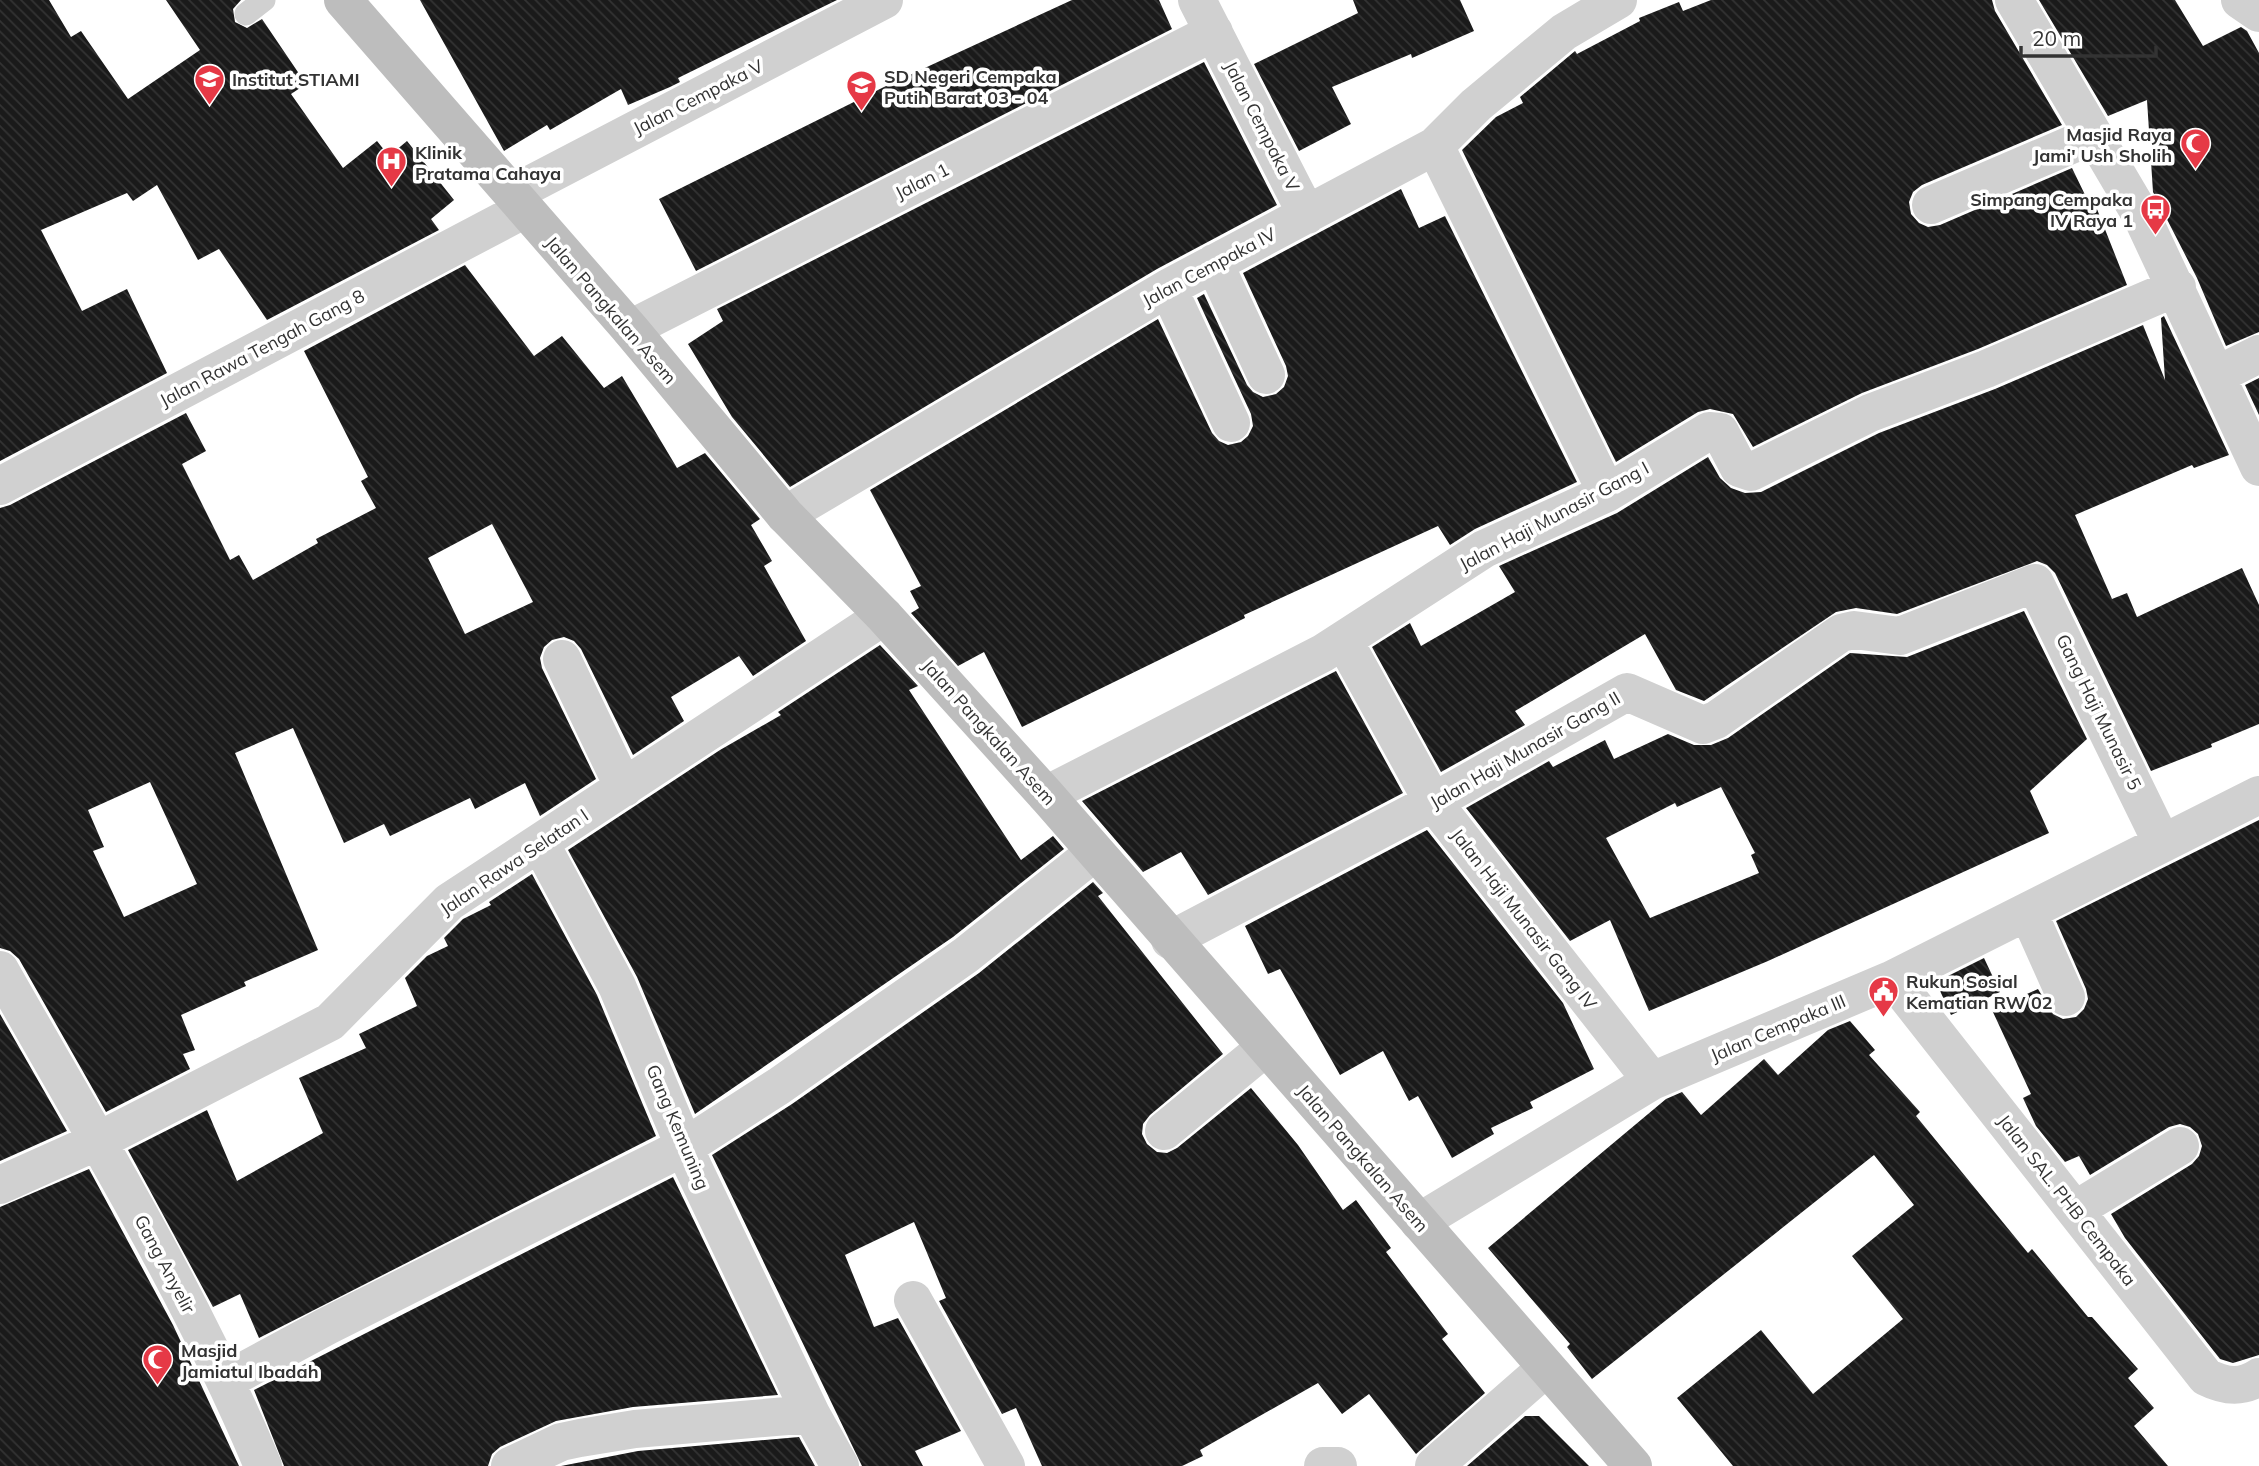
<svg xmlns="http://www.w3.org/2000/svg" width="2259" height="1466" viewBox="0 0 2259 1466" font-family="Mulish,sans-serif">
<defs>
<pattern id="building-back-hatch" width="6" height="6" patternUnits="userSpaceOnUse" patternTransform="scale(1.75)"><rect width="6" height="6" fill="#1a1a1a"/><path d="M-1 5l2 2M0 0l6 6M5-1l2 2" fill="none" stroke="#333"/></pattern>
</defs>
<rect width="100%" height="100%" fill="#fff"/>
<path fill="url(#building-back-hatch)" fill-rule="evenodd" d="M0,0H49L71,37L81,31L128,99L200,50L166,0H241L233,9L235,22L247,28L262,19L306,84L291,94L343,168L377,141L389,156L407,141L454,200L431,219L439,230L267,320L219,249L198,260L157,185L133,201L127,193L41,230L82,311L127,289L167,373L0,461Z
M420,0H837L678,78L680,82L670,87L628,105L621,89L550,130L547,125L504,151Z
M1072,0H1159L1172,29L696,271L659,199L890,84Z
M1353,0H1460L1474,31L1412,58L1411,54L1332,87L1351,124L1299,151L1254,64L1358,13Z
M1711,0H1992L1995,11L2062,125L1922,185L1913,192L1909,202L1911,214L1919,223L1928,227L1940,225L2072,168L2088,201L2093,199L2127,285L1978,349L1862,393L1753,447L1733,414L1710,409L1698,412L1616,462L1462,150L1496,117L1523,103L1520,97L1575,51L1577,54L1640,21L1639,18L1679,2L1683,11Z
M2039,0H2175L2203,46L2241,27L2247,31L2259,53V332L2226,346L2197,278L2153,192L2147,100L2108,116Z
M1204,62L1277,205L1157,269L790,487L732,417L688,344L723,321L717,309Z
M1401,189L1419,228L1445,216L1577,482L1475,529L1450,545L1438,526L1244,615L1245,618L1022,727L984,652L958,666L911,613L919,608L910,591L921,586L870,490L1158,319L1212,433L1219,441L1228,445L1241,442L1248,436L1253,426L1251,414L1197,298L1204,294L1247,385L1253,392L1263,397L1276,394L1284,387L1288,376L1286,366L1243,273Z
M465,265L534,356L562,336L604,388L622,376L677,468L705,453L760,519L751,525L772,561L764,566L806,641L753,676L739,656L671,697L684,721L633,755L581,649L574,641L564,637L552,640L544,647L540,658L542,668L596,779L540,816L525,783L475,809L470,798L390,836L384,824L344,843L293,728L235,753L318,950L244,982L246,986L181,1015L195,1050L183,1054L190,1069L106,1112L19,959L10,951L0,948V508L10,505L186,413L206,451L182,464L230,560L239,555L253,580L318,543L316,539L376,508L361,481L368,477L304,351ZM492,524L533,602L465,634L428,558ZM150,782L197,884L124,917L93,851L104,847L88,810Z
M2164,316L2229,455L2194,468L2192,465L2075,515L2112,599L2127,593L2137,617L2242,568L2259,605V724L2211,744L2212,747L2151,771L2055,573L2047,565L2037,561L1897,614L1856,608L1836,612L1704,701L1676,690L1645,634L1515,711L1525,725L1441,772L1372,647L1410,623L1421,646L1515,592L1499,566L1617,513L1708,457L1720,478L1731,488L1745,493L1761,492L1879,433L1995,389L2143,325L2165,380L2161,318Z
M2259,378V415L2245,385Z
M2024,611L2087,739L2030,791L2049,833L1768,961L1649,1011L1610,920L1570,941L1466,808L1549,761L1553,767L1605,740L1614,759L1668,734L1694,745H1711L1728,738L1850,653L1907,657ZM1721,787L1755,853L1751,855L1759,873L1650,918L1606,838L1675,803L1677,807Z
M880,645L918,686L909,690L1021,860L1053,836L1064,849L953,937L695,1114L637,977L568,850L720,750L781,715L778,712Z
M1336,671L1403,793L1208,895L1181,852L1143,872L1082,801Z
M2259,820V1355L2233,1363L2220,1359L2125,1238L2111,1214L2192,1164L2199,1156L2202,1146L2198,1134L2190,1127L2180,1124L2169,1127L2090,1175L2079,1156L2065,1162L2036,1126L2023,1098L2031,1094L1992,1010L2038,989L2053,1014L2063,1019L2076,1017L2084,1009L2088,999L2086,989L2056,921Z
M1427,830L1563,1003L1594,1069L1530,1102L1533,1108L1491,1128L1494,1134L1452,1158L1418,1096L1409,1101L1383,1051L1340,1075L1280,969L1268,974L1245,926Z
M532,874L597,995L656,1136L259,1338L240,1294L213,1307L128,1150L207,1110L237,1181L323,1133L299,1078L366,1048L359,1034L417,1006L405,978L427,956L448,946L444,938L463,919L491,905L489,902Z
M1093,882L1103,893L1098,896L1223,1054L1150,1115L1143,1124L1142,1134L1147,1144L1157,1152L1167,1153L1177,1148L1251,1088L1298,1145L1343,1210L1356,1200L1391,1248L1386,1252L1448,1334L1442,1339L1485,1393L1416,1454L1369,1394L1342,1414L1318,1383L1200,1450L1203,1456L1182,1466H1042L1016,1408L1002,1414L939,1301L946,1298L914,1222L845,1255L874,1327L898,1318L961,1431L915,1451L923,1466H862L712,1155L792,1104L979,973Z
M1984,958L2000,992L1951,1015L1936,982Z
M0,1014L67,1131L0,1161Z
M1850,1021L1875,1050L1869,1055L1920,1112L1916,1116L2028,1253L2032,1249L2088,1317H2092L2138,1369L2128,1378L2154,1408L2134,1426L2168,1466H1733L1677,1398L1761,1330L1813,1394L1903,1319L1852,1256L1914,1205L1874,1155L1592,1379L1567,1347L1570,1344L1488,1248L1666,1099L1682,1092L1701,1115L1764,1059L1778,1075L1828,1030Z
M89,1169L173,1325L239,1466H0V1207Z
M673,1177L778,1395L633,1407L556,1421L500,1447L492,1454L488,1466H284L254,1390Z
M1525,1416H1539L1589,1466H1467Z
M799,1437L815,1466H561L638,1451Z"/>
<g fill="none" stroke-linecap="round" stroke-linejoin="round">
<path stroke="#d0d0d0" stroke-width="23" d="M246,14L264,0"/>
<path stroke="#d0d0d0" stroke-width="38" d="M1197,0L1307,215
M2014,0L2142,217L2259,467
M2240,0L2259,13
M1435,146L1607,493
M512,194L884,0
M1931,205L2094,135
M1214,263L1266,375
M1168,288L1231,423
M630,329L1214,32
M2217,375L2259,354
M0,486L525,209
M785,515L1168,288L1435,146L1476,105L1564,32L1618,0
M1344,641L1433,802L1652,1081
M562,659L624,788
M1046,795L1323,653L1484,549L1607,493L1709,431L1720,432L1739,468L1751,472L1870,413L1986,369L2177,287
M540,843L617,986L693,1167L811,1414L840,1466
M2028,912L2066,997
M1170,940L1433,802L1627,692L1703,725L1716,720L1841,633L1854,630L1900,636L2035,583L2161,841
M0,970C92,1133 191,1293 263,1466
M1893,979L2206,1377C2224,1386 2241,1389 2259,1377
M1164,1131L1265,1048
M0,1185L98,1141L330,1022L449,902L884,616
M2075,1210L2180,1146
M1419,1222L1652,1081L1893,979L2259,795
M913,1300L1006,1466
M227,1380L327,1326L686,1146L779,1086L966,955L1095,852
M510,1466L561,1442L580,1438L635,1429L811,1414
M1323,1466H1338
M1434,1466L1546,1368"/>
<path stroke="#bdbdbd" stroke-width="38" d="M343,0L630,329L785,515L884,616L1046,795L1633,1466"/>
</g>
<defs>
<symbol id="university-pin" viewBox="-11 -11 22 30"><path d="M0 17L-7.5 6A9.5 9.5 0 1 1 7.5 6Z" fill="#e63946" stroke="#fff"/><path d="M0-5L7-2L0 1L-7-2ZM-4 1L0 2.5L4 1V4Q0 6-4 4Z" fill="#fff"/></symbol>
<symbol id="school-pin" viewBox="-11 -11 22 30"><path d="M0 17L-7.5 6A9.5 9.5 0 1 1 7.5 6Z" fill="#e63946" stroke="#fff"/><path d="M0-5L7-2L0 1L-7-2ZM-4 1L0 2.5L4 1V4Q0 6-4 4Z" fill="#fff"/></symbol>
<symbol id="mosque-pin" viewBox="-11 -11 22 30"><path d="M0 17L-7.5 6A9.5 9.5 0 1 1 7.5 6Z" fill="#e63946" stroke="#fff"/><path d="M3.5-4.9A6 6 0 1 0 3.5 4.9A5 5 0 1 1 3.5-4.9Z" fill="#fff"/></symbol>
<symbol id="hospital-pin" viewBox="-11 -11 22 30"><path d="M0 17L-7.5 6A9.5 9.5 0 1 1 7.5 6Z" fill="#e63946" stroke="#fff"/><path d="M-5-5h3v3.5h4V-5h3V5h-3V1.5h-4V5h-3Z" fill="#fff"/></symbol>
<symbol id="bus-pin" viewBox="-11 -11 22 30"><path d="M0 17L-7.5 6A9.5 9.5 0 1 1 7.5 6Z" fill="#e63946" stroke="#fff"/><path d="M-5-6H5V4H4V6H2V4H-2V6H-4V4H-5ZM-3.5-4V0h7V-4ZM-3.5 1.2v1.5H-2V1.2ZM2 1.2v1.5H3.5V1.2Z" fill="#fff"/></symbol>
<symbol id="civic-pin" viewBox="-11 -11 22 30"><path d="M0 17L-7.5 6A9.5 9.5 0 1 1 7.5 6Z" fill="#e63946" stroke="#fff"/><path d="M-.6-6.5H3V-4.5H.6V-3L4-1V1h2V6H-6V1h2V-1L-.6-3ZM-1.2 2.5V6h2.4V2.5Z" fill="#fff"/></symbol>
</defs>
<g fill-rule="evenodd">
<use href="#university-pin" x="192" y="62" width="35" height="47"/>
<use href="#school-pin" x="844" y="68" width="35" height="47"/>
<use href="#mosque-pin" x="2178" y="126" width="35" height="47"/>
<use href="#hospital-pin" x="374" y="144" width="35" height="47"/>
<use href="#bus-pin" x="2138" y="192" width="35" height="47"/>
<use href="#civic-pin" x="1866" y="974" width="35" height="47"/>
<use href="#mosque-pin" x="140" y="1342" width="35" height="47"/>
</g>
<g text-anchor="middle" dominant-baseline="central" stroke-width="7" stroke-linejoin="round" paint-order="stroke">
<g font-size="18" font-weight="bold" fill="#333" stroke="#fff" text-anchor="start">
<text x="884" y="76">SD Negeri Cempaka<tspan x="884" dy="21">Putih Barat 03 - 04</tspan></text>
<text x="232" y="79">Institut STIAMI</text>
<text x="2172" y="134" text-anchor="end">Masjid Raya<tspan x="2172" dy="21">Jami' Ush Sholih</tspan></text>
<text x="415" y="152">Klinik<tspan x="415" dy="21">Pratama Cahaya</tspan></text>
<text x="2133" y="199" text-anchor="end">Simpang Cempaka<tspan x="2133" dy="21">IV Raya 1</tspan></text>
<text x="1906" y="981">Rukun Sosial<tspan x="1906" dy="21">Kematian RW 02</tspan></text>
<text x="181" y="1350">Masjid<tspan x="181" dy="21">Jamiatul Ibadah</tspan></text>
</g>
<g font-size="18" fill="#333" stroke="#fff">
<text transform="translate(698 97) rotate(-27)">Jalan Cempaka V</text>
<text transform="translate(1262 126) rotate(63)">Jalan Cempaka V</text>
<text transform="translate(922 181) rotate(-27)">Jalan 1</text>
<text transform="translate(1209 267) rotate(-28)">Jalan Cempaka IV</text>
<text transform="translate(611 310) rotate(49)">Jalan Pangkalan Asem</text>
<text transform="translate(262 348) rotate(-28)">Jalan Rawa Tengah Gang 8</text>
<text transform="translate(1554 516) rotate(-28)">Jalan Haji Munasir Gang I</text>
<text transform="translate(2099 712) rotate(64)">Gang Haji Munasir 5</text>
<text transform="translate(989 732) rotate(48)">Jalan Pangkalan Asem</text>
<text transform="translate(1525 750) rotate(-30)">Jalan Haji Munasir Gang II</text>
<text transform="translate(514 862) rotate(-34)">Jalan Rawa Selatan I</text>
<text transform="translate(1524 919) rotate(52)">Jalan Haji Munasir Gang IV</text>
<text transform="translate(1778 1028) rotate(-23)">Jalan Cempaka III</text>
<text transform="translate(678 1127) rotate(67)">Gang Kemuning</text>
<text transform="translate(1363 1158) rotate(49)">Jalan Pangkalan Asem</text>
<text transform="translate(2067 1200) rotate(52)">Jalan SAL. PHB Cempaka</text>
<text transform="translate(165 1264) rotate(62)">Gang Anyelir</text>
</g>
</g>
<path d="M2021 46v10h135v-10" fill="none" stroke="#333333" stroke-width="3.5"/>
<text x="2032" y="46" font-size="21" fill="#333333" stroke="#ffffff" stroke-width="5" paint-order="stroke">20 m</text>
</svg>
